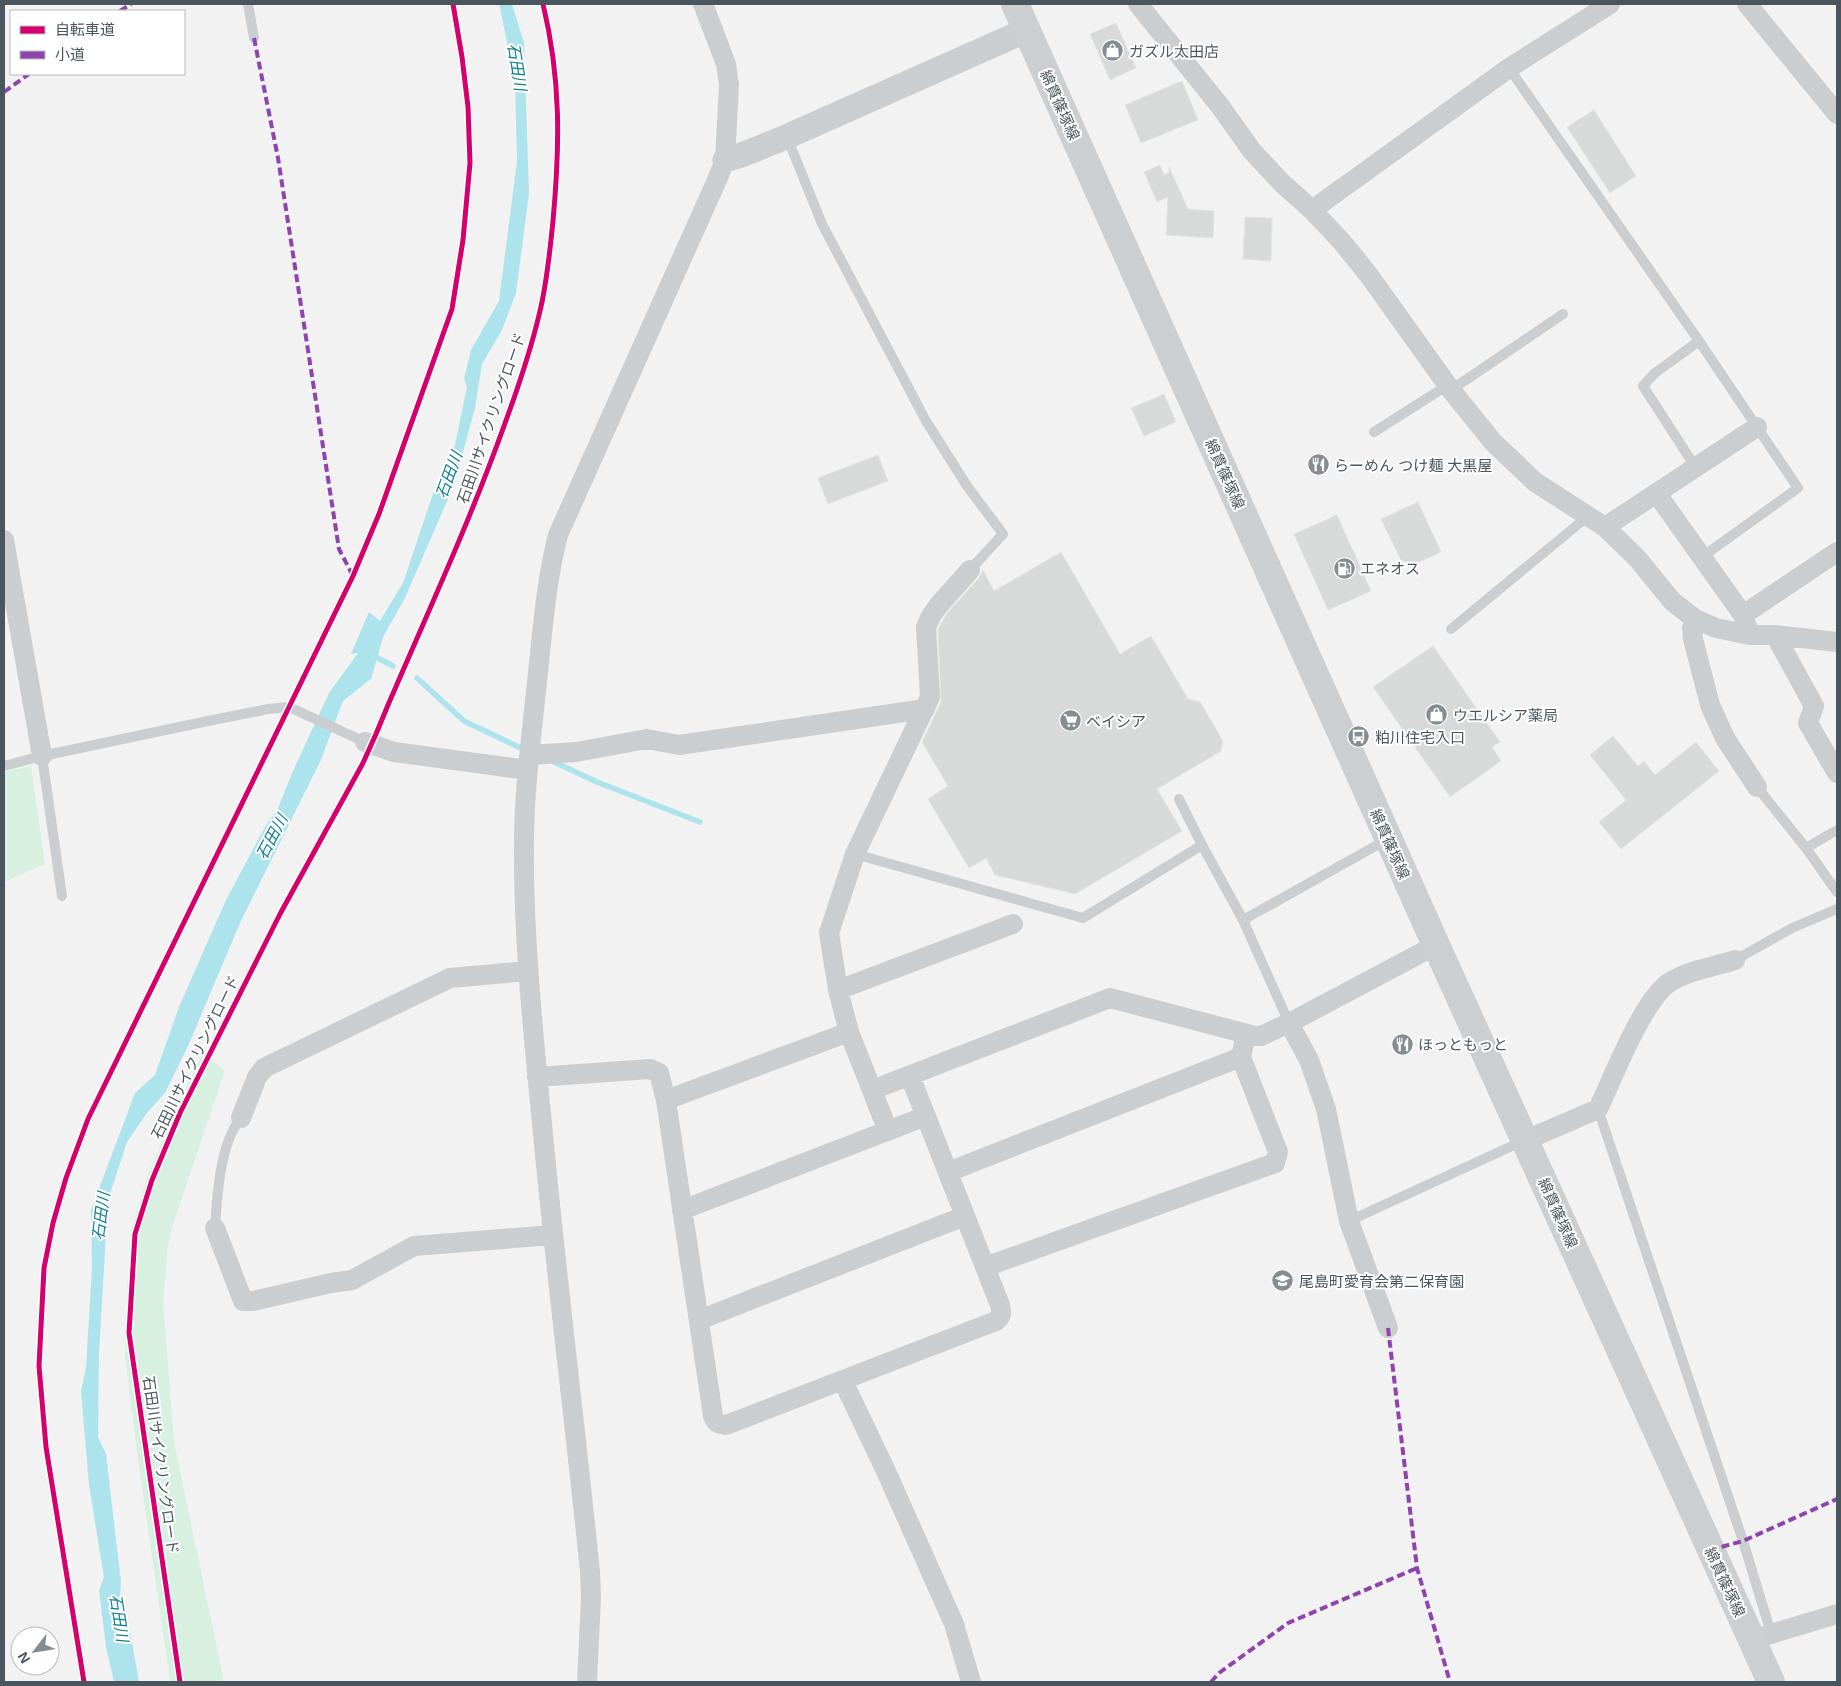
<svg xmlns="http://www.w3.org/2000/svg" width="1841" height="1686" viewBox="0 0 1841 1686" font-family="Arial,'Noto Sans JP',sans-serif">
<rect width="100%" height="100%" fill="#f2f2f2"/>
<path fill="#d8f0df" d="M31,766L45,864L4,882V772Z
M203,1053L225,1071L173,1224L168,1245L163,1302L174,1442L224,1682H170L137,1452L125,1356L127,1290L132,1227L149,1172L176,1109Z"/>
<path fill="#ade3ed" d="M499,4H512L524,43L529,194L516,293L502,330L482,364L475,408L454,485L405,598L383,637L371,679L343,701L320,762L240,923L188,1046L165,1093L147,1113L127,1142L108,1200L99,1353L98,1437L106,1454L121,1582L120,1595L130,1631L139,1682H114L106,1647L99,1590L104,1577L89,1485L81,1391L86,1368L92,1267L91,1210L135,1093L155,1075L179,1007L226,900L265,827L278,808L293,771L329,693L358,653L351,654L369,612L380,621L403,583L435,488L451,464L467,387L464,379L471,350L499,301L517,161L515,80Z"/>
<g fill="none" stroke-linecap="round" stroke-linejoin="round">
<path stroke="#ade3ed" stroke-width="5.5" d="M370,654L393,666
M417,678L464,721L527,751
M552,761L597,782L700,822"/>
</g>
<path fill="#d8dada" stroke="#e3e4e5" d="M1116,23L1136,68L1110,80L1090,34Z
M1182,81L1198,120L1141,143L1125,105Z
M1594,110L1636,176L1610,193L1567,127Z
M1160,165L1164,175L1169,173V167L1188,209L1214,211L1213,238L1166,235L1168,197L1157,202L1144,172Z
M1245,217L1272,218L1271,261L1243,259Z
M1164,394L1176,422L1144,436L1131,408Z
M878,455L888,481L828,504L818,478Z
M1418,502L1441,552L1413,565L1401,560L1381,519Z
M1337,515L1371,591L1328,610L1294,534Z
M1061,552L1120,654L1151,636L1188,699L1200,702L1223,741L1221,751L1157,789L1182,831L1075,894L995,875L986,858L969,868L928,799L948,786L922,742L941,702L938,629L947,613L979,578L983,570L994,591Z
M1433,646L1500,742L1492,747L1501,761L1450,797L1373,687Z
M1613,736L1638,766L1644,761L1655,775L1696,742L1719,771L1621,849L1599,822L1626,800L1590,755Z"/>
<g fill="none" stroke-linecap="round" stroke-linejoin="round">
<path stroke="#cbced0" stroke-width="10" d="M248,4L254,38
M1509,68L1699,341L1798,488L1702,557
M787,137L822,224L926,421L967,486L1003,534L970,570
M1451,390L1563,314
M1374,432L1448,385
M1696,468L1643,386L1655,373L1699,341
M1451,629L1587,517
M42,756L62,896
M4,766L42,756L208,721L268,709L289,707L365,742
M1757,787L1806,848L1837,892
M1179,799L1202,845L1243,920L1289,1023
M1806,848L1837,830
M855,854L1083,918L1202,845
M1243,920L1388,839
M1735,960L1792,928L1837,909
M1598,1109L1743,1541L1771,1633
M1349,1221L1525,1140
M215,1228C217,1196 220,1143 241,1118"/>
<path stroke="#cbced0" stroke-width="20" d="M1138,4L1220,106L1252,151L1282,183L1312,210L1342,242L1368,274L1451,390L1493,442L1535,482L1605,527L1637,558L1672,601L1695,619L1716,628L1750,635H1775L1837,642
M1747,4L1837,114
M1312,210L1509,68L1610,4
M1657,494L1743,615L1750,635
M1605,527L1757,427
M4,540L42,756
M1743,615L1837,552
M1695,619L1692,628L1693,639L1710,705L1725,738L1757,787
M1775,635L1814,706L1808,723L1837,773
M365,742L394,752L528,770
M530,755L576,752L647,739L679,745L925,709
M838,990L1013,924
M1289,1023L1309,1060L1326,1109L1349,1221L1388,1328
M537,1077L650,1069L659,1073L666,1100L713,1416C716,1423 718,1424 726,1425L996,1321C1002,1316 1002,1313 1000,1305L910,1076
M872,1090L1110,998L1255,1036H1261L1289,1023L1436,945
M666,1100L849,1032
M241,1118L257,1077L264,1068L450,978L528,971
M888,1131L849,1032L838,990L829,933L855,854L930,697L926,627L931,616L938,606L970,570
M1526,1140L1598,1109C1613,1078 1643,999 1670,982C1689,970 1714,967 1735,960
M948,1172L1241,1057
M682,1210L926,1116
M215,1228L243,1301H253L331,1283L352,1280L414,1246L552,1235
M985,1267L1275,1163L1278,1152L1241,1057L1246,1034
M699,1320L965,1216
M843,1381L885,1469L954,1624L971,1682
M1751,1640L1837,1614
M587,1682L591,1597L590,1572C575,1423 556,1274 542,1124C533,1030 523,936 524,842C524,792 531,741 536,691C542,639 545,585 558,535L717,180L725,160L729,85L726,64L703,4"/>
<path stroke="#cbced0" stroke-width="25" d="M725,160L744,154L786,137L1027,30"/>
<path stroke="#cccfd1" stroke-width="28" d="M1015,4L1436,945L1771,1682"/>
<path stroke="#8e44ad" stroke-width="4" stroke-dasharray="8 4" stroke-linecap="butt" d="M120,11L131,4
M254,38L278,158L339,549L353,576
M4,92L29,74
M1388,1328L1417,1568L1450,1682
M1710,1550L1743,1541L1837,1499
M1211,1682L1219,1673L1288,1623L1417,1568"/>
<defs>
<path id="cycleway" d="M84,1682L46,1447L39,1366L44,1268L53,1223L66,1178L88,1119L353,576L379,514L452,309L463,240L470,163L468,107L462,57L453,4
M180,1682L129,1333L135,1234L152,1180L180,1113L280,914L363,763L376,734L388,705C428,612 470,521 504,426C518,388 531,350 540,311C547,282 550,251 553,221C560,144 561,79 543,4"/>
</defs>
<use href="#cycleway" stroke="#fff" stroke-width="8"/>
<use href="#cycleway" stroke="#d6006c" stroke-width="5"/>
</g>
<defs>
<symbol id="shop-disc" viewBox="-11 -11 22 22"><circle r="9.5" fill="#848d92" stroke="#fff"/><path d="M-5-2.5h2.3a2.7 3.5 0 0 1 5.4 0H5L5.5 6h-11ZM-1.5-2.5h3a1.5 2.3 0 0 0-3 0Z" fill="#fff"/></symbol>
<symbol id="restaurant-disc" viewBox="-11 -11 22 22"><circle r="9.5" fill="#848d92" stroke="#fff"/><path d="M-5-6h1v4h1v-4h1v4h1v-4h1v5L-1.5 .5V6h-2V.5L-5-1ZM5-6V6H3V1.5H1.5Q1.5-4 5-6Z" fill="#fff"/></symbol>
<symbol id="fuel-disc" viewBox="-11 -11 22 22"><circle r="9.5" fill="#848d92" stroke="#fff"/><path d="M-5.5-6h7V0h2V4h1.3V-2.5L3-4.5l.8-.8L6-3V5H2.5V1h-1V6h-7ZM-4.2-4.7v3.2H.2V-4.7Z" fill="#fff"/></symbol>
<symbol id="supermarket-disc" viewBox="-11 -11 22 22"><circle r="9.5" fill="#848d92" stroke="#fff"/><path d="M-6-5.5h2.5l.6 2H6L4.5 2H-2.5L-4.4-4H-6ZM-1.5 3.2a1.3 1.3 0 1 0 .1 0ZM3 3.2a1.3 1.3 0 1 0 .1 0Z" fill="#fff"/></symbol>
<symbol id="bus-disc" viewBox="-11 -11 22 22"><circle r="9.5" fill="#848d92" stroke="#fff"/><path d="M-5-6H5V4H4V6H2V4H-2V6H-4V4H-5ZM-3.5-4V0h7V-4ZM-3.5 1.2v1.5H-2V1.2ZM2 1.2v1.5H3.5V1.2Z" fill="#fff"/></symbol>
<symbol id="school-disc" viewBox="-11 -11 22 22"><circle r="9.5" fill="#848d92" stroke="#fff"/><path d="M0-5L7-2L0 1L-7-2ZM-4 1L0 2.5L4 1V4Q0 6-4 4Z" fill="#fff"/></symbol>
</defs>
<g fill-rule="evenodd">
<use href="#shop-disc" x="1100" y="38" width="25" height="25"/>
<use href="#restaurant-disc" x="1306" y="452" width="25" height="25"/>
<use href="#fuel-disc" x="1332" y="556" width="25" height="25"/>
<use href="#shop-disc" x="1424" y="702" width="25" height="25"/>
<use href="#supermarket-disc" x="1058" y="708" width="25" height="25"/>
<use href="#bus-disc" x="1346" y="724" width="25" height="25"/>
<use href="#restaurant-disc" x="1390" y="1032" width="25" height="25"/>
<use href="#school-disc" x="1270" y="1268" width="25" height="25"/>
</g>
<g text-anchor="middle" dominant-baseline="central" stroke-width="4" stroke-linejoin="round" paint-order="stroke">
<g font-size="15" fill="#49565e" stroke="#fff" text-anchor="start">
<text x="1129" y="51">ガズル太田店</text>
<text x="1334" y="465">らーめん つけ麺 大黒屋</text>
<text x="1360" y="568">エネオス</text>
<text x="1453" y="715">ウエルシア薬局</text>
<text x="1086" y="721">ベイシア</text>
<text x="1375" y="737">粕川住宅入口</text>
<text x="1418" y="1044">ほっともっと</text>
<text x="1299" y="1281">尾島町愛育会第二保育園</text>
</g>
<g font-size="15" fill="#49565e" stroke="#fff">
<text transform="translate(1060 105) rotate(66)">綿貫篠塚線</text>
<text transform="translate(491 418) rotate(-71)">石田川サイクリングロード</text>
<text transform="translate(1225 474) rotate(66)">綿貫篠塚線</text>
<text transform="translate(1390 844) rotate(66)">綿貫篠塚線</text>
<text transform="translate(195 1057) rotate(-64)">石田川サイクリングロード</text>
<text transform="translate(1558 1213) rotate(66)">綿貫篠塚線</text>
<text transform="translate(161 1465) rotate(82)">石田川サイクリングロード</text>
<text transform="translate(1725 1582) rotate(65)">綿貫篠塚線</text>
</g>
<g font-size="16" font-style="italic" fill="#0f8094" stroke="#fff">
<text transform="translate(517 67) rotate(81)">石田川</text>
<text transform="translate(449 475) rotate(-70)">石田川</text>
<text transform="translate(272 837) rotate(-62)">石田川</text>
<text transform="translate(101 1216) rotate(-83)">石田川</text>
<text transform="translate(119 1618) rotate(81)">石田川</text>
</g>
</g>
<rect width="1841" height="1686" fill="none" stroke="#49565e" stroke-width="10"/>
<rect x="10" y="10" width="175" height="65" fill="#ffffff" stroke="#b6bbbf"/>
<rect x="20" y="26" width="25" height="8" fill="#d6006c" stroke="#b6bbbf"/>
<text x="55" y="35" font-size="15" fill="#49565e">自転車道</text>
<rect x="20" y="51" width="25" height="8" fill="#8e44ad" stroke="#b6bbbf"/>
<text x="55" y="60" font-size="15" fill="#49565e">小道</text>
<g transform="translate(35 1651) rotate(239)"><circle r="24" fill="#ffffff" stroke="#b6bbbf"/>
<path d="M0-4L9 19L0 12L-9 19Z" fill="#848d92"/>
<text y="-8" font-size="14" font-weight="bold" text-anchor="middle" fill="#49565e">N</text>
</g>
</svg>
